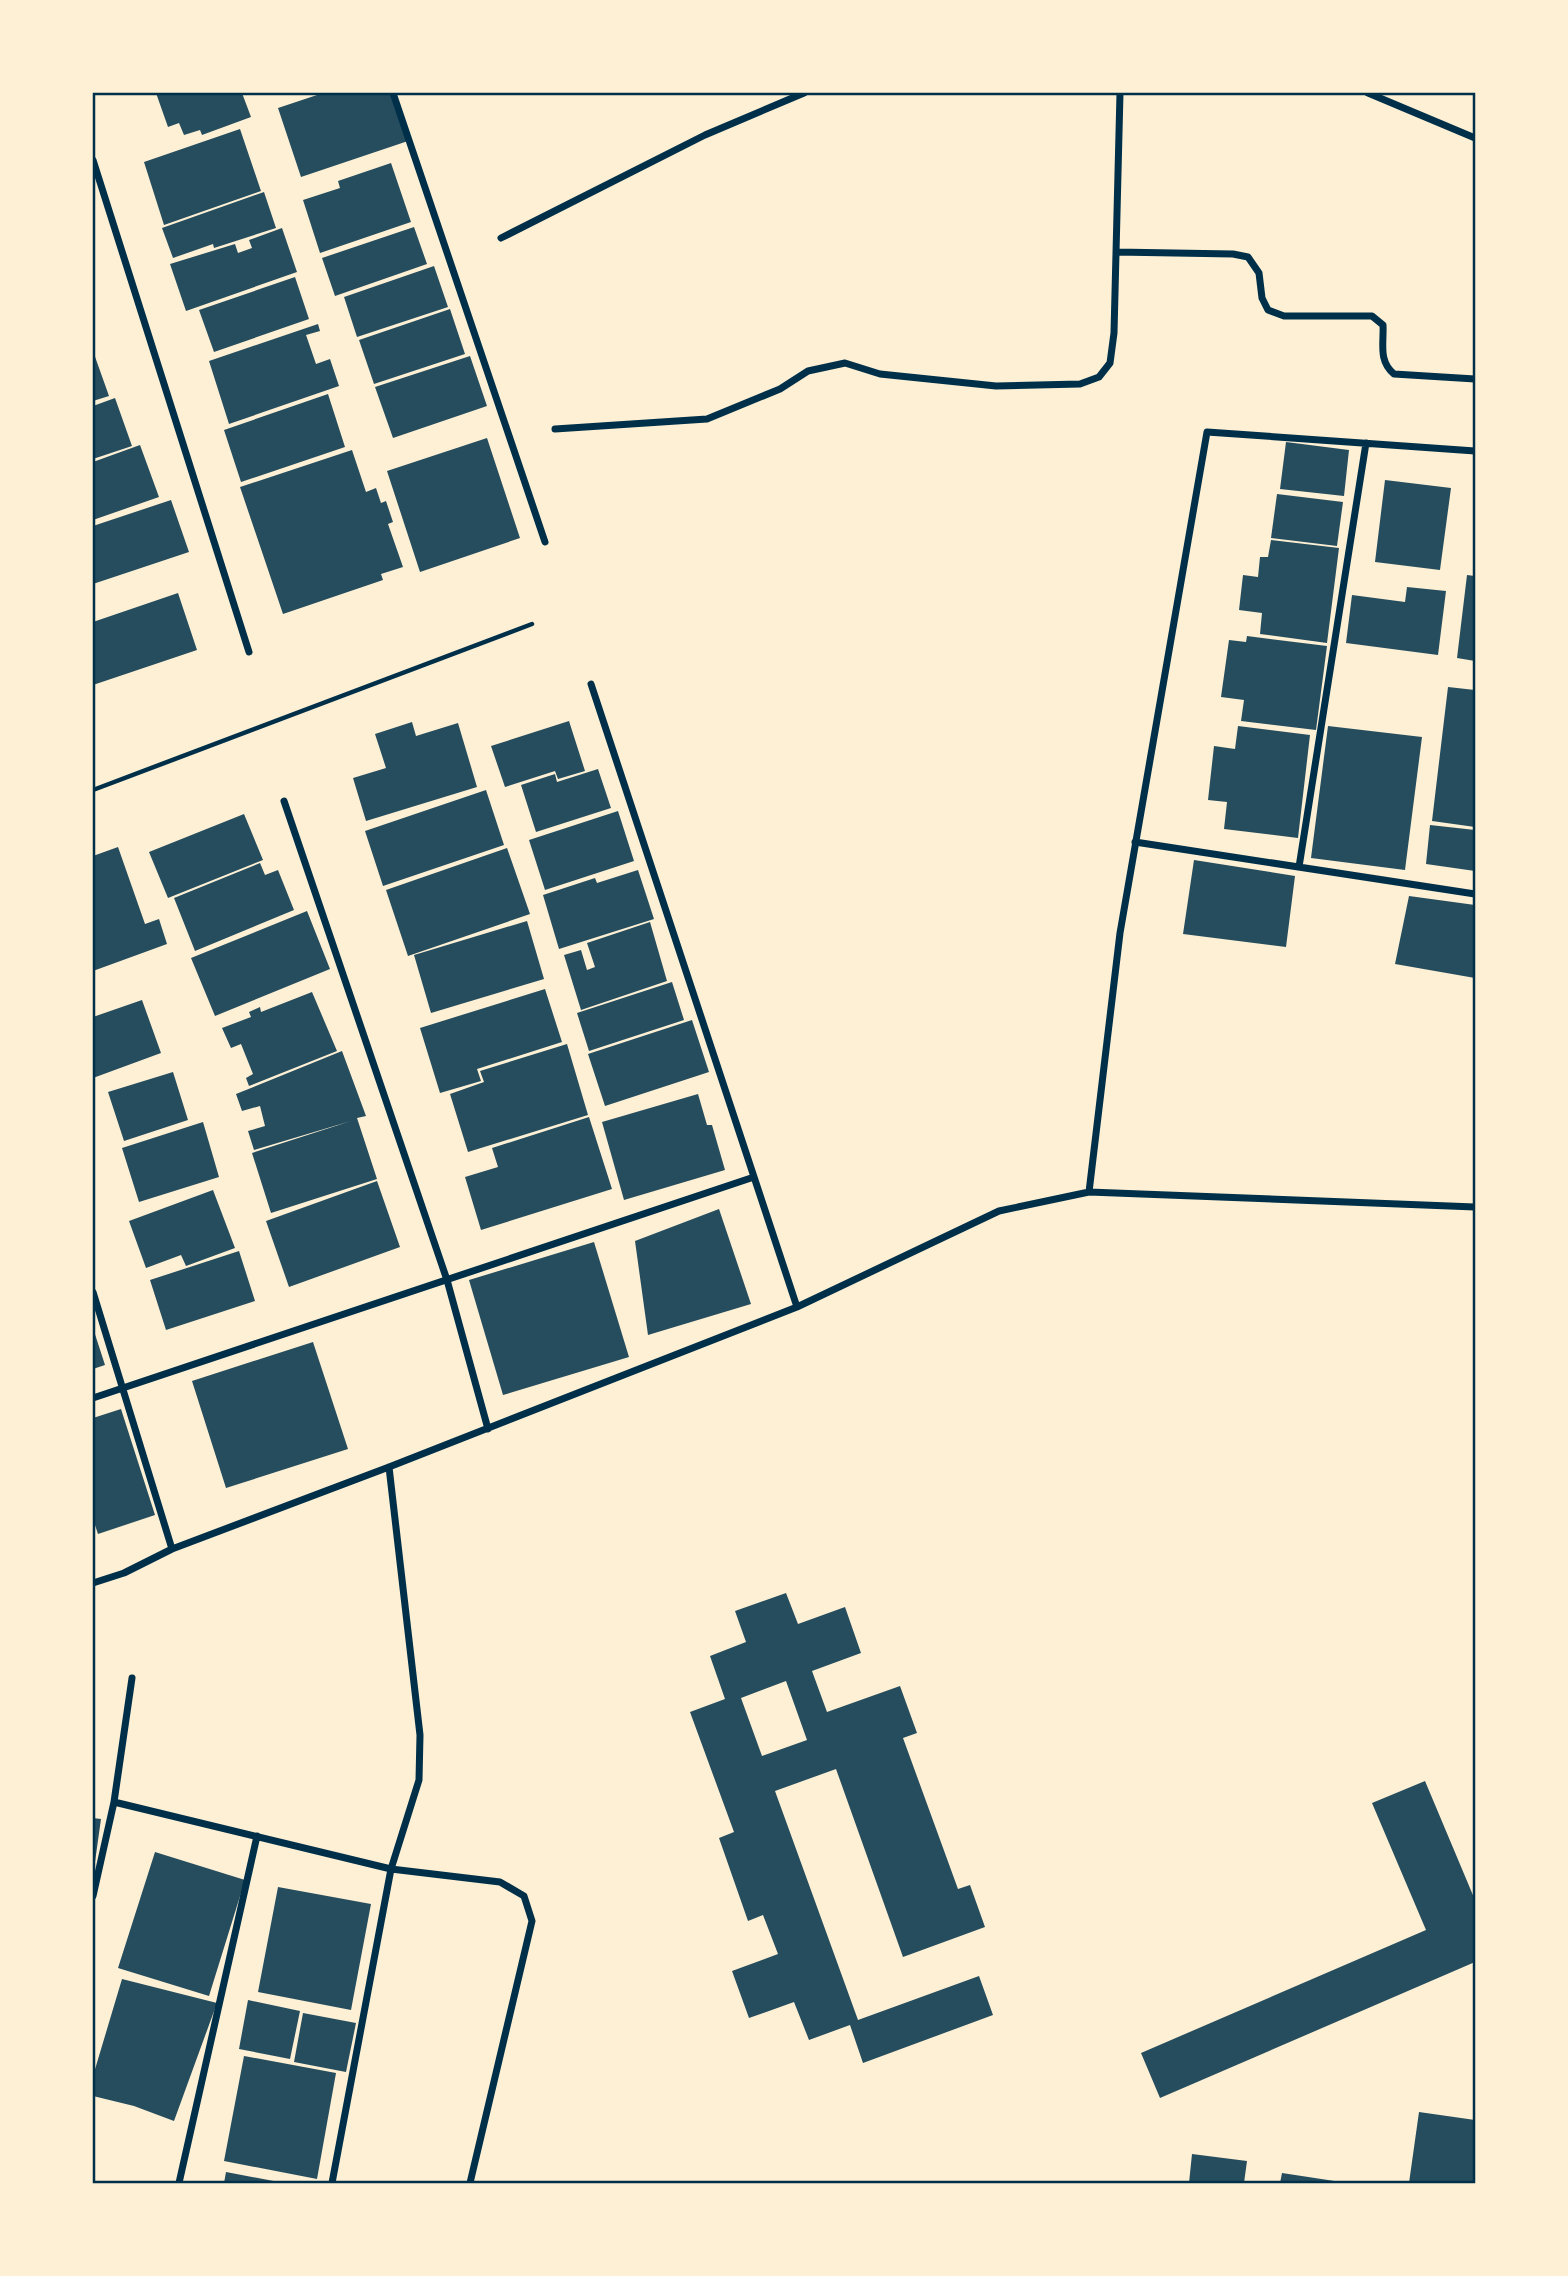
<svg xmlns="http://www.w3.org/2000/svg" width="1568" height="2276" viewBox="0 0 1568 2276" font-family="'Public Sans',sans-serif">
<rect width="100%" height="100%" fill="#fdf0d5"/>
<path fill="#264d5e" fill-rule="evenodd" d="M156,93H242L251,117L202,135L200,130L184,135L179,123L168,127Z
M323,93H392L408,141L301,177L278,108Z
M240,129L261,191L164,225L144,162Z
M391,163L411,222L320,253L303,200L340,188L338,181Z
M264,192L276,228L214,248L213,244L173,258L162,228Z
M414,227L427,264L335,296L322,258Z
M282,228L297,272L186,311L170,264L235,244L238,253L252,248L249,240Z
M434,266L448,307L357,337L344,297Z
M295,277L309,319L214,352L199,310Z
M450,309L465,354L374,384L359,340Z
M318,324L320,331L306,335L316,364L330,359L339,386L229,424L209,361Z
M93,351L109,396L93,401Z
M470,356L487,406L393,438L375,387Z
M328,394L345,447L241,482L224,430Z
M115,398L132,446L93,459V406Z
M487,438L520,538L420,572L387,471Z
M1286,442L1349,450L1344,496L1280,489Z
M140,445L159,497L93,520V462Z
M352,450L366,492L376,488L381,503L386,501L393,522L388,524L403,567L381,574L383,580L283,614L240,487Z
M1385,480L1451,488L1440,570L1375,562Z
M1277,494L1343,502L1337,546L1271,538Z
M171,500L189,552L93,584V526Z
M1271,540L1339,548L1327,643L1260,634L1262,613L1239,610L1243,575L1258,577L1260,557H1268Z
M1467,575L1475,576V661L1457,658Z
M1407,587L1446,591L1438,655L1346,643L1352,595L1405,602Z
M178,593L197,650L93,685V622Z
M1247,636L1327,646L1316,730L1241,721L1244,700L1221,697L1229,640L1246,642Z
M1448,687L1475,690V827L1432,821Z
M569,721L585,771L558,779L555,771L505,787L491,746Z
M412,722L416,736L458,723L477,787L366,821L353,778L386,768L375,734Z
M1238,726L1310,735L1298,838L1224,829L1227,802L1208,800L1214,746L1235,749Z
M1328,726L1422,737L1405,870L1311,858Z
M598,769L611,808L536,832L521,785L555,774L557,782Z
M486,790L504,845L383,886L365,831Z
M618,811L634,861L545,890L529,840Z
M244,814L263,860L168,898L149,852Z
M1430,825L1475,830V871L1426,864Z
M118,847L145,924L159,919L167,944L93,971V856Z
M507,848L530,914L408,956L386,890Z
M1194,860L1295,876L1286,947L1183,934Z
M260,863L265,875L278,870L294,910L195,951L174,898Z
M638,870L654,919L559,949L543,895L595,878L597,883Z
M1409,896L1475,905V978L1395,964Z
M307,911L330,969L215,1016L191,958Z
M527,921L544,979L431,1013L414,955Z
M650,922L667,981L581,1010L564,955L581,950L587,970L595,967L587,943Z
M672,982L684,1020L589,1051L577,1013Z
M545,989L562,1042L477,1069L481,1081L440,1093L420,1028Z
M312,992L337,1051L249,1086L246,1078L253,1074L241,1044L231,1048L222,1028L251,1017L249,1012L260,1007L261,1012Z
M142,1000L161,1053L93,1078V1017Z
M692,1020L709,1072L605,1106L588,1054Z
M567,1044L588,1115L468,1152L450,1094L484,1082L480,1071Z
M342,1051L366,1116L357,1118L377,1179L271,1213L252,1153L351,1121L254,1150L248,1131L265,1126L260,1106L242,1111L236,1094Z
M173,1072L188,1120L124,1141L108,1092Z
M698,1094L707,1125H712L725,1170L624,1200L602,1122Z
M589,1117L612,1189L481,1230L465,1177L498,1167L492,1148Z
M203,1122L219,1177L139,1202L122,1148Z
M377,1181L400,1247L289,1287L266,1221Z
M213,1190L235,1248L186,1266L181,1255L146,1268L129,1221Z
M719,1209L751,1304L648,1335L635,1241Z
M594,1242L629,1357L503,1395L469,1280Z
M239,1251L255,1301L166,1330L150,1280Z
M93,1328L105,1365L93,1369Z
M313,1342L348,1449L226,1488L192,1381Z
M121,1409L155,1515L98,1534L93,1519V1418Z
M786,1593L798,1624L845,1607L861,1653L812,1671L827,1712L900,1686L917,1733L903,1738L958,1889L970,1885L985,1927L903,1957L836,1769L775,1791L858,2020L979,1976L993,2015L863,2063L850,2025L809,2040L794,2002L749,2018L732,1971L778,1954L763,1915L748,1921L719,1838L734,1832L690,1712L725,1699L710,1656L746,1642L735,1611ZM786,1681L807,1740L762,1756L741,1698Z
M1425,1781L1475,1900V1962L1160,2098L1141,2053L1426,1930L1372,1803Z
M93,1818L101,1819L94,1869H93Z
M155,1852L245,1880L209,1996L118,1968Z
M278,1887L371,1904L351,2010L258,1992Z
M122,1979L217,2003L174,2121L134,2106L93,2096V2076Z
M248,2000L300,2011L290,2059L239,2049Z
M303,2013L356,2023L346,2072L294,2062Z
M244,2056L336,2073L317,2179L224,2161Z
M1419,2112L1475,2120V2183H1409Z
M1192,2154L1247,2161L1244,2183H1189Z
M226,2172L279,2182V2183H224Z
M1282,2173L1341,2182V2183H1280Z"/>
<g fill="none" stroke-linecap="round" stroke-linejoin="round">
<path stroke="#003049" stroke-width="4.5" d="M93,790L532,624"/>
<path stroke="#003049" stroke-width="7" d="M393,93L545,542
M1368,93L1475,138
M93,160L249,652
M501,238L705,135L804,93
M1116,252L1233,254L1248,257L1259,273L1262,298L1268,310L1284,316H1372L1383,325C1384,343 1378,361 1394,374L1475,379
M555,429L707,419L780,389L808,371L845,363L880,374L996,386L1080,384L1099,377L1110,363L1114,333L1120,93
M591,684L797,1307
M284,801L447,1280L488,1429
M1135,842L1475,894
M1299,867L1366,443
M1089,1192L1120,933L1207,432L1475,451
M93,1292L172,1549
M93,1398L754,1177
M93,1583L124,1573L172,1549L389,1467L797,1307L999,1211L1089,1192L1475,1207
M114,1802L391,1869L500,1882L524,1896L532,1921L470,2183
M93,1896L114,1802L132,1678
M179,2183L257,1836
M332,2183L391,1869L419,1780L420,1735L389,1467"/>
</g>
<rect width="1568" height="2276" fill="none" stroke="#fdf0d5" stroke-width="189"/>
<rect x="94" y="94" width="1380" height="2088" fill="none" stroke="#003049" stroke-width="2.5"/>
</svg>
